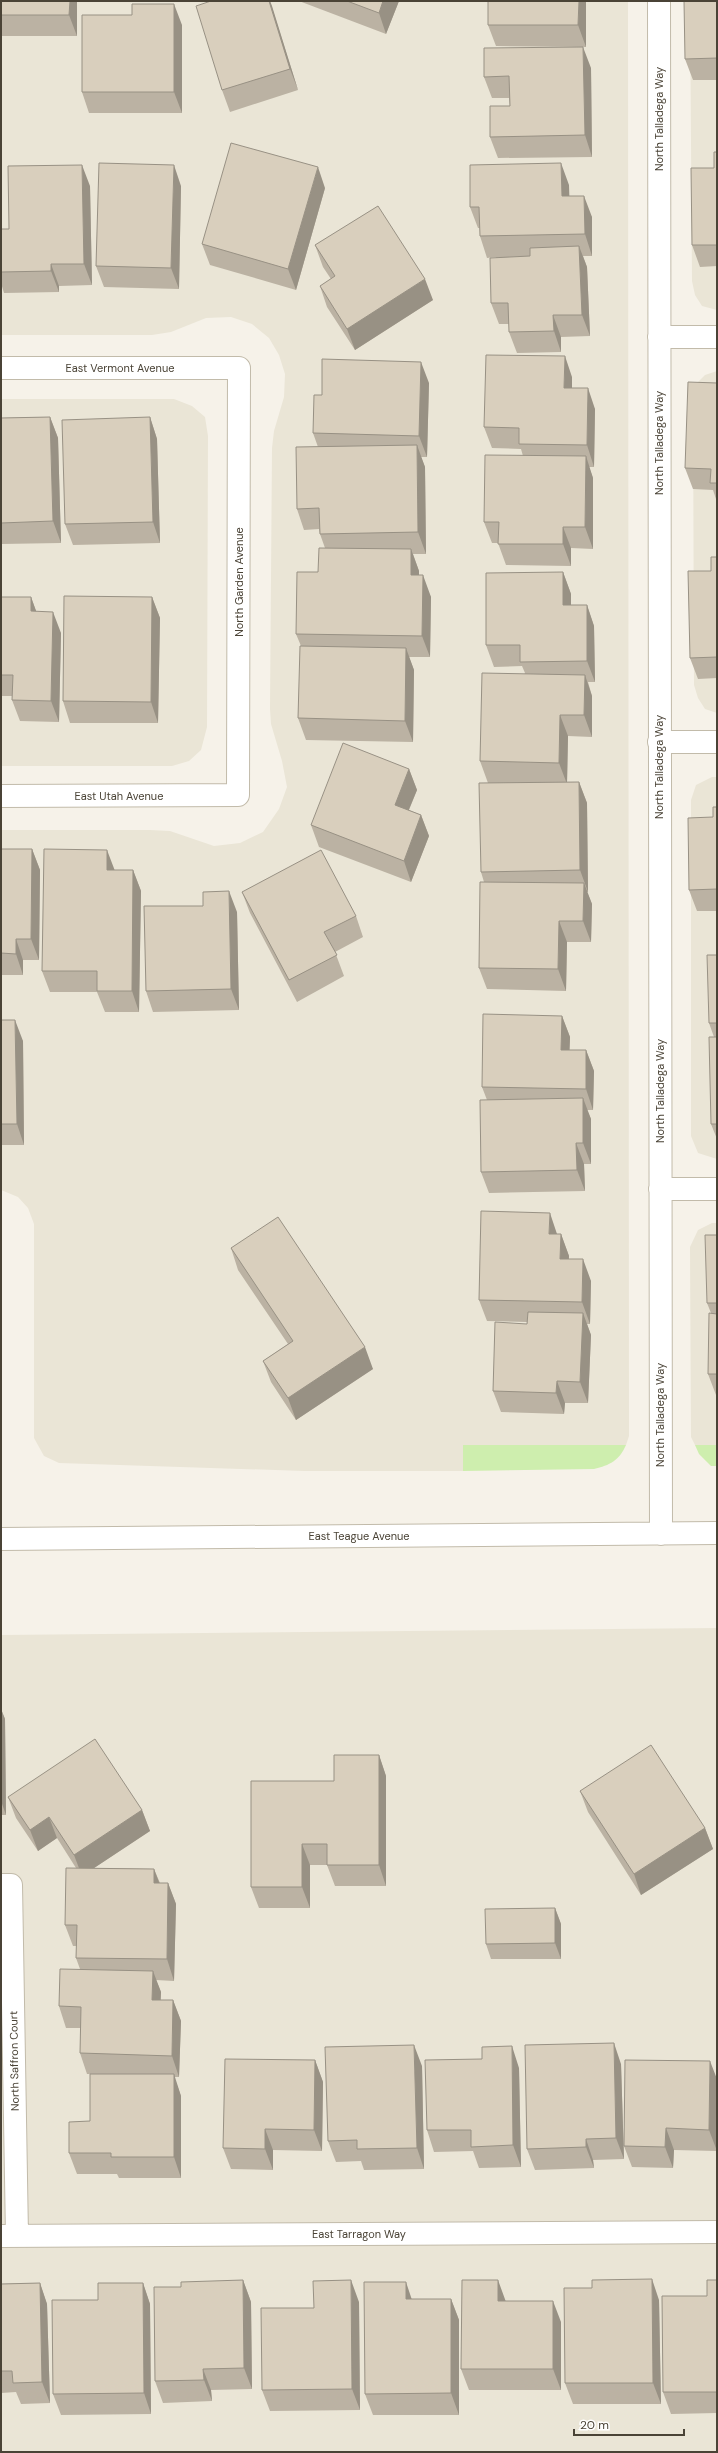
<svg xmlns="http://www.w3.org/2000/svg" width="718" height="2453" viewBox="0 0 718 2453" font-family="'DM Sans',sans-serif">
<rect width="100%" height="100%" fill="#f6f2e9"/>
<path fill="#eae5d6" d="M1,1H628L629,1436L626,1445H463V1471H304L59,1463L44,1456L34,1438V1224L28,1208L18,1197L1,1190V830H150L170,831L214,846L240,843L263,832L279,809L287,787L282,761L271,724L270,709L272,448L274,431L284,397L285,374L279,355L269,338L252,324L231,317L206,318L171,332L152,335H1Z
M690,1H717V310L702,306L695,295L692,281Z
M717,371V713L705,709L698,698L694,685L693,397L696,384L705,375Z
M1,399H174L192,406L205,417L208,436L207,727L201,750L189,761L172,766H1Z
M712,777H717V1159L698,1153L691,1136V800L696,785Z
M712,1223H717V1445H695L691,1437L690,1247L698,1230Z
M717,1628V2452H1V1635Z"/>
<path fill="#ceeeae" d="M463,1445H626C619,1461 610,1465 594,1469L463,1471Z
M695,1445H717V1466H711L699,1454Z"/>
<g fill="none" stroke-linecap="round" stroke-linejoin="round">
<defs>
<path id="minor" d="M659,1L661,1534
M659,337H717
M1,368H239L238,795L1,796
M659,742H717
M660,1189H717
M1,1539L717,1533
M1,1885H11L17,2236
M1,2236L717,2232"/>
</defs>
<use href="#minor" stroke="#c2bbaa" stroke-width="24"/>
<use href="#minor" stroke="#fff" stroke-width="22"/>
</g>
<path fill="#bbb2a3" d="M1,1H77V36H2Z
M211,1H270L298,90L230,112L222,90Z
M299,1H399L386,34Z
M586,1V47L496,46L488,25Z
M717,1V80H693L685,59Z
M132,15L182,25V113H89L82,92Z
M591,68L592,157L498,158L490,137L510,106L509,98H492L484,77Z
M717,152V266L700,267L692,245L714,168Z
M569,185V196L592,217V256H583L587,267L590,336L561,337V352L517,353L509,332V324H499L491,303L496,257L487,258L480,236V228H478L470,207Z
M90,186L92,285L59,286V292L4,293L1,283V229H9Z
M181,186L179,289L104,287L96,266Z
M325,188L296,290L210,265L202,244Z
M315,245L433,300L355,350L327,307L320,286L331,279L323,267Z
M572,377V388L595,409L594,467H589L593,478V549L571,548V566L506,565L498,543H492L484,522L523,456L521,449L492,448L484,427Z
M429,383L427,457H421L425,467L426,554H413L419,571V575L431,597L430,657H409L414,670L413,742L306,740L298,718L301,646L296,634L318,572L325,548L320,534L319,529L304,530L297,509L318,447L313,433L322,395Z
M717,383V502L713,490L693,489L685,468Z
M50,417L58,438L61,543L1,544V418Z
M150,417L157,439L160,543L73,545L65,524Z
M717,557V678L698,679L690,658L711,571Z
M563,572L571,594V605H587L594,626L595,682H588L592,696V737L568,736L567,782H579L587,803L588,892H587L592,904L591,942H567L566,991L487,989L479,968L484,882L481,872L502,783H488L480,761L525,673L522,666L494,667L486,645Z
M1,597H31L36,611L61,633L59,722L20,721L12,700V696H1Z
M152,597L160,618L158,723H70L63,701Z
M409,769L417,790L409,810L421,815L429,836L411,882L319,847L311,825Z
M717,807V911H697L689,890L713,817Z
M1,849H32L40,870L39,960H23V975H1Z
M114,870H133L141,891L139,1012H105L97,992H50L42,971Z
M242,892L356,916L363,937L335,952L344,976L297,1002L250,913Z
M237,912L239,1010L153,1012L146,991Z
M717,955V1139L711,1124L714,1037L709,1023Z
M562,1016L570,1037L569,1050H586L594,1071L593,1110H587L591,1119V1164H584L585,1191L489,1193L481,1172L487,1100L482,1087Z
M1,1020L23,1041L24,1145H1Z
M557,1234H561L569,1256L568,1259L591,1281L590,1324H587L591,1335L588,1403H565L564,1414L501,1412L493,1391L527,1324V1322L487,1321L479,1300Z
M717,1235V1395H716L708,1374L711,1313L707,1303Z
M231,1248L373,1369L296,1420L271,1382L263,1361L288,1344L238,1270Z
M1,1709L5,1719L6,1815H1Z
M379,1755L386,1776V1886H335L327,1865H310V1908H259L251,1887L334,1781Z
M580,1791L705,1828L713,1849L641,1895L588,1812Z
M8,1797L142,1810L150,1831L94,1868L154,1869L160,1883H168L176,1904L174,1981L156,1980L161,1992L160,2000H173L181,2021L179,2077H174L181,2096V2178H119L117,2174H77L69,2153L90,2121V2074H87L80,2053L81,2028H66L59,2006L80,1969L76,1958L77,1946H73L65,1925L76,1868L57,1838L38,1851L16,1818Z
M555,1908L561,1924V1959H491L486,1944Z
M315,2060L323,2082L322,2151L273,2150V2170L231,2169L223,2148Z
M621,2064L624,2159L593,2160L594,2168L535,2170L527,2149Z
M422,2066L424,2169L364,2170L361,2161L336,2162L328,2141Z
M519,2068L521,2167L479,2168L473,2151L434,2152L427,2130Z
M717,2079V2151L674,2150L673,2168L632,2167L624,2146Z
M243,2280L251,2302L252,2389L211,2390L212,2401L163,2403L155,2381L181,2287Z
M717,2280V2413L671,2414L663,2392L707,2296Z
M40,2283L47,2304L50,2403L21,2404L16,2392L1,2393V2284Z
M143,2283L150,2304L151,2414L61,2415L53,2394Z
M592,2288L659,2300L661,2404H573L565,2383Z
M412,2299H451L459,2320V2415H373L365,2394Z
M506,2301L561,2322V2390H469L461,2369Z
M359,2302L360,2410L270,2411L262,2390L314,2308Z"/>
<path fill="#989184" d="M70,1H77V36L69,15Z
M269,1H270L272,6L298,90L290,69Z
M383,1H399L386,34L379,13Z
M579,1H586V47L578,25Z
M174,4L182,25V113L174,92Z
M583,47L591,68L592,157L585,135Z
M561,163L569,185L570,217L562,196Z
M82,165L90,186L92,285L84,264Z
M174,165L181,186L179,289L171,268Z
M318,167L325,188L296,290L288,269Z
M584,196L592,217V256L585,234Z
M579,246L587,267L590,336L582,315Z
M51,264L59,286V292L51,271Z
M425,279L433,300L355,350L347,329Z
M553,315L561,337V352L554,331Z
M565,356L572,377V409L564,388Z
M421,362L429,383L427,457L419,436Z
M588,388L595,409L594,467L587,445Z
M50,417L58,438L61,543L53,521Z
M150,417L157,439L160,543L153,522Z
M417,445L425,467L426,554L418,532Z
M586,456L593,478V549L585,527Z
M563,527L571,548V566L563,544Z
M411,549L419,571V597L411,575Z
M563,572L571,594V626L563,605Z
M423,575L431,597L430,657L422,636Z
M31,597L39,619L31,611Z
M152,597L160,618L158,723L151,702Z
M587,605L594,626L595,682L587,661Z
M53,612L61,633L59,722L51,701Z
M406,648L414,670L413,742L405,721Z
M585,675L592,696V737L584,715Z
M560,715L568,736L567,784L559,763Z
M409,769L417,790L402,826L395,805Z
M579,782L587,803L588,892L580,870Z
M421,815L429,836L411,882L404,861Z
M32,849L40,870L39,960L31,939Z
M107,850L115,871L107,870Z
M133,870L141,891L139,1012L132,991Z
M584,883L592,904L591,942L583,921Z
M229,891L237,912L239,1010L231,989Z
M559,921L567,942L566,991L558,969Z
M16,939L23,960V975L16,954Z
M562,1016L570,1037L569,1071L561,1050Z
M15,1020L23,1041L24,1145L17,1124Z
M586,1050L594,1071L593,1110L586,1089Z
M583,1098L591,1119V1164L583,1143Z
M576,1143L584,1164L585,1191L577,1170Z
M550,1213L557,1234H549Z
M561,1234L569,1256L568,1280L560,1259Z
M583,1259L591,1281L590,1324L582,1302Z
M583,1313L591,1335L588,1403L580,1382Z
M365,1347L373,1369L296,1420L288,1398Z
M557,1381L565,1403L564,1414L556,1393Z
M1,1709L5,1719L6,1815L1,1801Z
M379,1755L386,1776V1886L379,1865Z
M142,1810L150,1831L82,1876L74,1855Z
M49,1817L57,1838L38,1851L30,1830Z
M705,1828L713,1849L641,1895L634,1874Z
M302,1844L310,1865V1908L302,1887Z
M154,1869L162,1890L154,1883Z
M168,1883L176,1904L174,1981L167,1959Z
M555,1908L561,1924V1959L555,1943Z
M153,1971L161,1992L160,2021L152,2000Z
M173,2000L181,2021L179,2077L172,2056Z
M614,2043L621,2064L624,2159L616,2138Z
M414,2045L422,2066L424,2169L417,2148Z
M512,2046L519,2068L521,2167L513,2145Z
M315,2060L323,2082L322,2151L314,2130Z
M710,2061L717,2079V2151L709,2130Z
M174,2074L181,2096V2178L174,2157Z
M666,2128L674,2150L673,2168L665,2147Z
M265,2129L273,2150V2170L265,2149Z
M586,2139L593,2160L594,2168L586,2147Z
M652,2279L659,2300L661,2404L653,2383Z
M243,2280L251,2302L252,2389L244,2368Z
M351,2280L359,2302L360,2410L352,2389Z
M498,2280L506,2302L498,2301Z
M406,2282L413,2303L406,2299Z
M40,2283L47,2304L50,2403L42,2382Z
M143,2283L150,2304L151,2414L144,2393Z
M451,2299L459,2320V2415L451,2393Z
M553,2301L561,2322V2390L553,2369Z
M203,2369L211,2390L212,2401L204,2380Z"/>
<path fill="#d9cfbd" stroke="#989184" d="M1,1H70L69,15H1Z
M211,1H269L290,69L222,90L196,6Z
M347,1H383L379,13Z
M488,1H579L578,25H488Z
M684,1H717V58L685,59Z
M132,4H174V92H82V15H132Z
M583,47L585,135L490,137V106H510L509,76L484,77V48Z
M231,143L318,167L288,269L202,244Z
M714,152H717V245H692L691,168H714Z
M99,163L174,165L171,268L96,266Z
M561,163L562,196H584L585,234L480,236L479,207H470V165Z
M82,165L84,264H51V271L1,272V229H9L8,166Z
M378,206L425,279L347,329L320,286L335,276L315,245Z
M579,246L582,315H553L554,331L509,332L508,303H491L490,258L530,256V248Z
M486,355L565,356L564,388H588L587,445L519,444V428L484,427Z
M322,359L421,362L419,436L313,433L314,395H322Z
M688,382L717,383V483H710L711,469L685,468Z
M50,417L53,521L1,523V418Z
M150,417L153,522L65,524L62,420Z
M417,445L418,532L320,534L319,508L297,509L296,447Z
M485,455L586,456L585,527H563V544H498L499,522H484Z
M319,548L411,549V575H423L422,636L296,634L297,572H318Z
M711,557H717V657L690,658L688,571H711Z
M563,572V605H587V661L520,662V645H486V573Z
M64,596L152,597L151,702L63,701Z
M1,597H31V611L53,612L51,701L12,700L13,675H1Z
M300,646L406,648L405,721L298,718Z
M482,673L585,675L584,715H560L559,763L480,761Z
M343,743L409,769L395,805L421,815L404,861L311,825Z
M579,782L580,870L481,872L479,783Z
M713,807H717V889L689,890L688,818L713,817Z
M1,849H32L31,939H16V954L1,953Z
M44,849L107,850V870H133L132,991H97V971H42Z
M321,850L356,916L324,932L337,955L289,980L242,892Z
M480,882L584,883L583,921H559L558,969L479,968Z
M229,891L231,989L146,991L144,906H203V892Z
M707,955H717V1023H709Z
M483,1014L562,1016L561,1050H586V1089L482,1087Z
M1,1020H15L17,1124H1Z
M709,1037H717V1124H711Z
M583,1098V1143H576L577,1170L481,1172L480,1100Z
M481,1211L550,1213L549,1234H561L560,1259H583L582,1302L479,1300Z
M278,1217L365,1347L288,1398L263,1361L293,1341L231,1248Z
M705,1235H717V1303H707Z
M528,1312L583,1313L580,1382L557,1381L556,1393L493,1391L495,1322L527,1324Z
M709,1313L717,1314V1374H708Z
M95,1739L142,1810L74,1855L49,1817L30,1830L8,1797Z
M651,1745L705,1828L634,1874L580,1791Z
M334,1755H379V1865H327V1844H302V1887H251V1781H334Z
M66,1868L154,1869V1883H168L167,1959L76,1958L77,1925H65Z
M555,1908V1943L486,1944L485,1909Z
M60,1969L153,1971L152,2000H173L172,2056L80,2053L81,2007L59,2006Z
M614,2043L616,2138L586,2139V2147L527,2149L525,2045Z
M414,2045L417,2148L357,2149V2140L328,2141L325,2047Z
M512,2046L513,2145L471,2147V2130H427L425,2060L482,2059V2047Z
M225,2059L315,2060L314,2130L265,2129V2149L223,2148Z
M625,2060L710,2061L709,2130L666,2128L665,2147L624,2146Z
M90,2074H174V2157H111V2153H69V2122L90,2121Z
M652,2279L653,2383H565L564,2288H592V2280Z
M243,2280L244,2368L203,2369L204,2380L155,2381L154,2287H181V2282Z
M351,2280L352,2389L262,2390L261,2308H314L313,2281Z
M462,2280H498V2301H553V2369H461Z
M707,2280H717V2392H663L662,2296H707Z
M364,2282H406V2299H451V2393L365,2394Z
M40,2283L42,2382L13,2383L12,2371H1V2284Z
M98,2283H143L144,2393L53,2394L52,2300H98Z"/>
<g text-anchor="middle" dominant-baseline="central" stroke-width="3" stroke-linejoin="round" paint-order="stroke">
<g font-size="11" fill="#4a4336" stroke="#fff">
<text transform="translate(659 119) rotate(-90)">North Talladega Way</text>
<text x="120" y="368">East Vermont Avenue</text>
<text transform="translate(659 443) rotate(-90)">North Talladega Way</text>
<text transform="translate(239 582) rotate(-90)">North Garden Avenue</text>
<text transform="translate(659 767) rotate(-90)">North Talladega Way</text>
<text x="119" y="796">East Utah Avenue</text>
<text transform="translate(660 1091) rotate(-90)">North Talladega Way</text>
<text transform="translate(660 1415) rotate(-90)">North Talladega Way</text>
<text x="359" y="1536">East Teague Avenue</text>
<text transform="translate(14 2061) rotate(-91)">North Saffron Court</text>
<text x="359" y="2234">East Tarragon Way</text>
</g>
</g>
<rect width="718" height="2453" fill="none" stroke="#4a4336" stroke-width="4"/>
<path d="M574 2429v6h110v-6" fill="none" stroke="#4a4336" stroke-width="2"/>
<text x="580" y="2429" font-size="12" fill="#4a4336" stroke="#ffffff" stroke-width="3" paint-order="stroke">20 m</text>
</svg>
